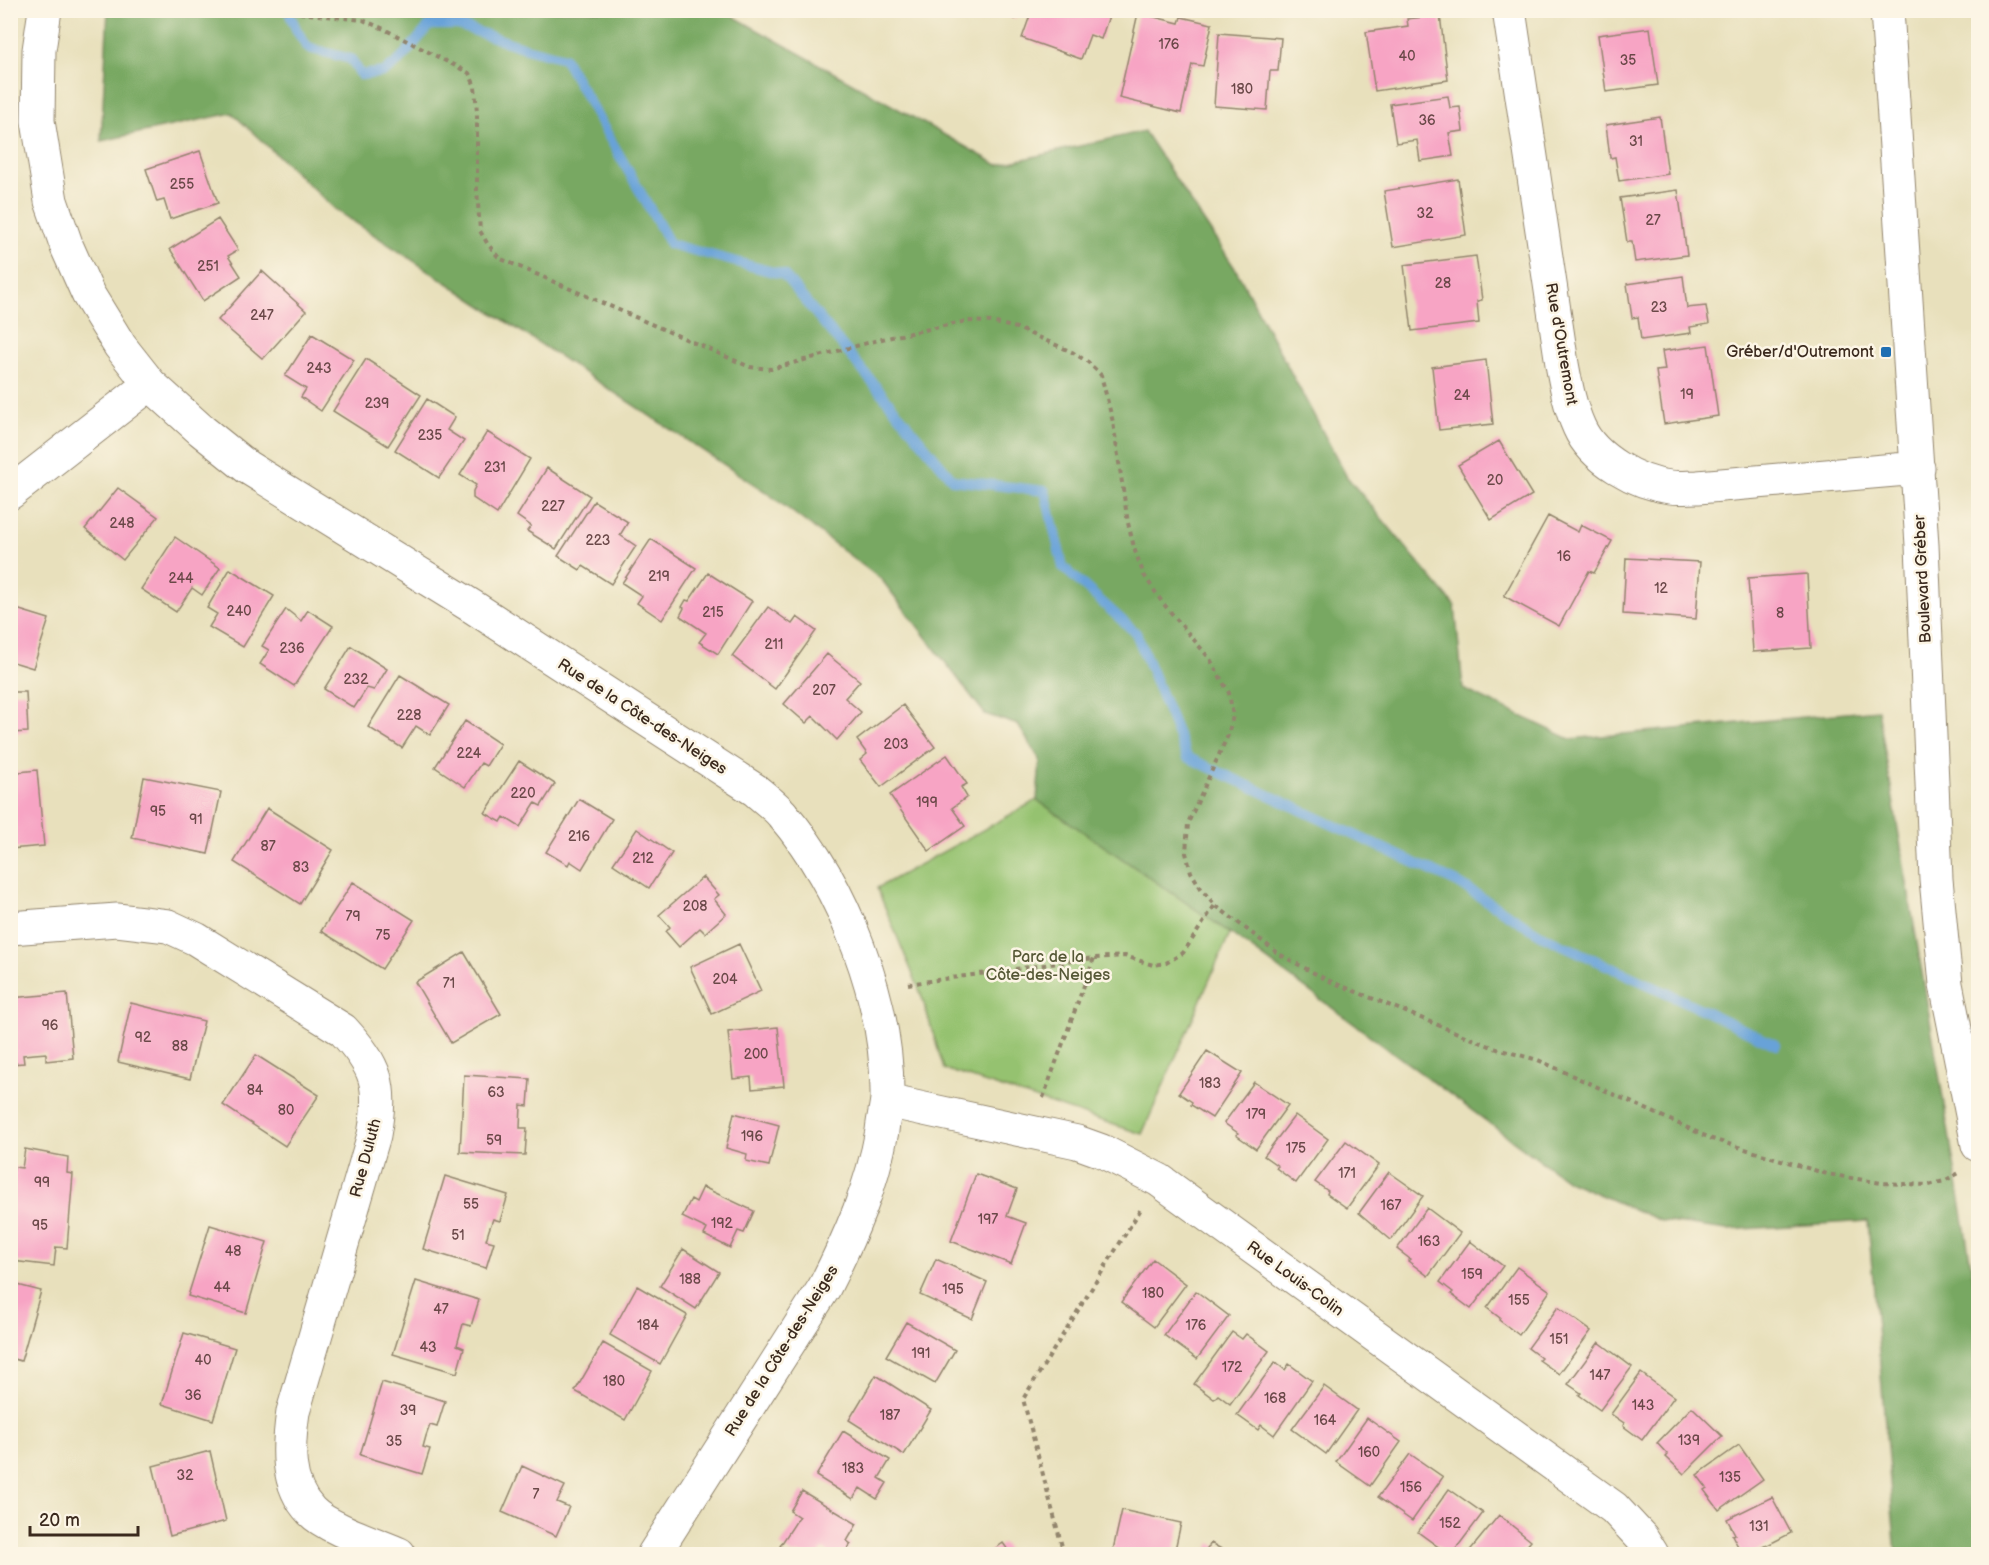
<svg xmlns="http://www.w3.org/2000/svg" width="1989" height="1565" viewBox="0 0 1989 1565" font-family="'Balsamiq Sans',sans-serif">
<rect width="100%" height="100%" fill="#fcf5e5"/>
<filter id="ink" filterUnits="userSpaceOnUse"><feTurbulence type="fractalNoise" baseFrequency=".0167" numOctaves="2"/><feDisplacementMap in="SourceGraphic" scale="12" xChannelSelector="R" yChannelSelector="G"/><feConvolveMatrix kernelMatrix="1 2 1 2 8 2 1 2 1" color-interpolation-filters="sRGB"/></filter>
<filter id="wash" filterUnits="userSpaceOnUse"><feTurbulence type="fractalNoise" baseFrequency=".008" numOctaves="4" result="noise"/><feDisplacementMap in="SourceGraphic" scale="24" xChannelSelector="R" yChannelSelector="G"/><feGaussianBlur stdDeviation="1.35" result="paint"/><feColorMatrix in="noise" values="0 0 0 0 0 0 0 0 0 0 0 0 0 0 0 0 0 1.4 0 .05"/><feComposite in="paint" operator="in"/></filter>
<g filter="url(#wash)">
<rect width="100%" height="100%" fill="#e8e0bc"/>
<path fill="#95c26f" stroke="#687646" stroke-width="1.5" d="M1037,800L1230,933L1142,1134L944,1069L921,994L877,888Z"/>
<path fill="#78a862" stroke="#5a6940" stroke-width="1.5" d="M108,10L724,11L998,165L1144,131L1236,270L1347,477L1455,606L1463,689L1570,739L1878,710L1978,1307V1554H1896L1868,1221L1727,1230L1661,1221L1568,1181L1230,933L1037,800L1040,760L1018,725L985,714L882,580L766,492L336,210L232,113L101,141Z"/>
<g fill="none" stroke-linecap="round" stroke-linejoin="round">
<path stroke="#68a2d8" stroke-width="10" d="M288,10L297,31L308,48L351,59L361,75L384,72L400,60L430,25H458L522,47L564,58L670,244L784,275L953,480L1045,491L1063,567L1136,633L1187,757L1458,883L1543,936L1682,1000L1776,1045"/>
</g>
<g id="blocks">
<path fill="#f7a4c4" d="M991,10H1018L1015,19Z
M1032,10H1111L1101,39L1090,35L1081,59L1022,38Z
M1138,13L1179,23L1181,17L1212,24L1203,66L1192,64L1181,113L1119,98Z
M1440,15L1448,80L1375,91L1366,32L1408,26L1407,19Z
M1650,28L1658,85L1606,92L1598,35Z
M1219,33L1281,38L1278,71H1270L1267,110L1214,106Z
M1448,96L1450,108L1460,107L1463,131L1449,133L1453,156L1420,161L1417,140L1396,143L1390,104Z
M1660,117L1668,174L1619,181L1615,157L1610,158L1606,125Z
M200,151L218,203L170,219L164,200L157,202L146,169Z
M1458,179L1466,235L1393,247L1384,191Z
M1678,190L1687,255L1635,262L1632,242H1627L1620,198Z
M218,219L238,250L228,256L241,276L203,301L170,249Z
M1476,256L1482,300L1477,301L1479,323L1412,331L1404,265Z
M262,271L306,311L263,359L218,320Z
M1683,276L1687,308L1706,306L1709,324L1690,327L1691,333L1641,340L1638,317L1632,318L1627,284Z
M312,334L354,360L321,411L301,397L306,389L285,376Z
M1708,345L1718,416L1664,424L1656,371L1665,370L1662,351Z
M366,359L421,395L388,446L333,411Z
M1486,360L1493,424L1439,430L1432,367Z
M427,399L455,417L447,430L464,441L439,478L395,450Z
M487,432L530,459L497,514L473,498V491L476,485L460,475Z
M1499,441L1532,495L1491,520L1458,465Z
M547,468L590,496L556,549L527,531L531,526L517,516Z
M118,488L158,517L123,560L85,529Z
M594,501L628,522L620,535L636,546L611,584L583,566L580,570L558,556Z
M1548,516L1578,532L1581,525L1612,541L1594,573L1589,571L1559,626L1504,596Z
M175,537L220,568L202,595L192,588L176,612L141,589Z
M651,539L696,568L662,620L637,603L642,596L622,583Z
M1626,558L1700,562L1696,619L1623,614Z
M230,569L274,596L243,647L209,627L217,614L207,608Z
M708,573L752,601L718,654L699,642L706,633L680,616L684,608L682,607L686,600L689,601Z
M1807,574L1811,648L1753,652L1748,578Z
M10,607L49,619L33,668L10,661Z
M768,607L792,624L797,617L816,631L775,689L732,656Z
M286,609L301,621L308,610L333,626L294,686L260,664L269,650L262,646Z
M351,646L387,669L374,690L367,688L354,708L324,689Z
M827,654L860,681L845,698L861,712L837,740L813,716L806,723L784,704Z
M400,675L449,705L430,735L416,726L402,748L368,727Z
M10,692H26L28,732L10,733Z
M903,705L935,747L881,787L860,760L867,754L857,740Z
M465,721L500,744L486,766L481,763L465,787L435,767Z
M947,755L967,784L961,787L967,797L952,808L965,826L929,851L890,795Z
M519,761L555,784L541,806L535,803L520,827L504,817L501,822L485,813Z
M37,770L44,846L10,849V773Z
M144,777L221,792L208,854L132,838Z
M579,799L612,819L582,869L570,861L568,865L546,852Z
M267,808L333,850L300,904L234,862Z
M637,829L672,853L649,888L613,864Z
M703,877L719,895L714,899L726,914L705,933L700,928L679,947L666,932L670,927L659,915Z
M353,882L414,920L382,969L321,931Z
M739,944L761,991L712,1014L690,967Z
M464,952L501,1014L451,1043L415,982Z
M67,993L73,1058L46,1061V1053L23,1055L24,1063L10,1064V998Z
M131,1003L204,1021L190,1079L118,1062Z
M778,1027L784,1086L752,1089L751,1077L733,1079L728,1032Z
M1207,1051L1242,1073L1212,1118L1191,1105L1192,1102L1179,1093Z
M256,1055L319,1095L285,1146L223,1105Z
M464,1075L530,1079L528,1106L521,1105L520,1128H527L525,1155L460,1152Z
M1254,1082L1288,1105L1256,1149L1236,1135L1238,1133L1224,1123Z
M734,1113L779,1125L769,1166L746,1161L747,1154L726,1148Z
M1295,1115L1328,1139L1296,1183L1276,1168L1278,1166L1264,1156Z
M1346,1141L1379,1165L1347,1208L1327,1194L1328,1191L1315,1182Z
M25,1149L68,1157L67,1173L73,1174L67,1248L56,1247L54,1266L12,1261L14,1241L10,1240V1191L14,1167L22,1168Z
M1389,1172L1423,1196L1391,1240L1359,1213Z
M976,1174L1017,1189L1007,1216L1026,1223L1011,1264L951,1241Z
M445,1176L508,1195L500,1221L493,1219L489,1230L486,1240L494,1242L486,1268L423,1249Z
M703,1187L754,1211L744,1233L738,1231L730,1248L704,1235L707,1229L682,1217L691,1199L696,1202Z
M1427,1208L1460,1233L1428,1276L1408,1261L1410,1259L1397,1249Z
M210,1225L267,1242L246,1313L188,1296Z
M1470,1241L1503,1266L1471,1309L1451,1294L1453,1292L1440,1282Z
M683,1249L719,1272L696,1309L660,1286Z
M936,1259L987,1282L972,1319L920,1295Z
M1153,1259L1186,1284L1154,1327L1121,1302Z
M1517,1267L1550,1291L1519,1335L1499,1320L1500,1318L1487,1308Z
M416,1281L479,1300L471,1326L463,1324L457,1345L464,1348L457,1373L393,1354Z
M10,1283L41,1291L21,1361L10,1358Z
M637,1286L687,1315L660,1364L610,1335Z
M1196,1291L1229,1316L1197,1359L1164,1335Z
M1558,1307L1591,1331L1559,1374L1539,1360L1541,1358L1528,1348Z
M906,1322L955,1350L935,1384L886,1356Z
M1232,1332L1242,1339L1246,1334L1269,1351L1230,1404L1218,1395L1214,1399L1194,1384Z
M184,1333L235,1348L213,1420L162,1404Z
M1599,1342L1632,1367L1600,1410L1579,1395L1581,1393L1568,1384Z
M603,1343L652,1371L625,1420L575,1391Z
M1275,1362L1285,1370L1289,1364L1312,1381L1274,1435L1261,1425L1258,1430L1237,1415Z
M1641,1373L1674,1397L1642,1440L1623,1426L1624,1423L1611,1414Z
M876,1375L931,1410L904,1455L849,1420Z
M382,1382L445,1401L437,1427L430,1425L426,1436L423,1447L430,1449L422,1474L360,1455Z
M1324,1386L1357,1410L1326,1454L1292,1429Z
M1692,1407L1722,1436L1684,1474L1666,1457L1668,1455L1657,1443Z
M1367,1418L1401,1442L1370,1486L1336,1462Z
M843,1431L890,1460L879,1478L887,1483L877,1499L860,1488L853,1499L816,1476Z
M1739,1445L1763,1479L1719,1510L1704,1490L1707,1488L1697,1475Z
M210,1451L226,1521L170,1536L153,1466Z
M1410,1454L1443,1477L1412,1521L1378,1497Z
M522,1466L565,1486L557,1502L569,1507L556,1536L502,1512Z
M1449,1489L1483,1513L1452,1554H1448L1418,1532Z
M802,1491L857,1524L847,1541L851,1544L844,1554H832L823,1549L819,1554H793L780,1546L799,1517L790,1511Z
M1772,1497L1791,1533L1750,1554H1742L1732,1535L1735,1534L1727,1519Z
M1122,1510L1181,1523L1174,1554H1112Z
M1499,1515L1531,1541L1520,1554H1467Z
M1003,1543L1011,1554H988Z
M1211,1543L1230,1554H1204Z"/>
</g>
</g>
<g filter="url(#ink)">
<use href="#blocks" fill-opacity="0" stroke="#92856d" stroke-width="1.5"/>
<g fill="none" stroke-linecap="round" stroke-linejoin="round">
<defs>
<path id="minor" d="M45,10L39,50L38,121L51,201L67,247L88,294L120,346L150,384L201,430L247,467L473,607L755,790C764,798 774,805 782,814C844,886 889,1003 887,1099C886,1109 883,1120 882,1131C872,1187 850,1237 824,1288L654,1554
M1509,10L1562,364C1566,386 1570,407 1579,427C1593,459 1637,483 1670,487C1679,488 1689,487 1698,487L1918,468
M1887,10L1922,545L1936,879L1946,984L1978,1145
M10,493L150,384
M10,928L117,920L168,926L196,939L343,1030C377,1067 383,1085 374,1135L293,1412C288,1446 285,1484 311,1511C327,1528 376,1544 399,1554
M887,1101L1077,1142L1102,1151L1159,1180L1614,1508L1642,1538L1652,1554"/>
</defs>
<use href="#minor" stroke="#92856d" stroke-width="35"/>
<path stroke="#92856d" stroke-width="4" stroke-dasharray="4.5 4.5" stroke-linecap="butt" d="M273,10L363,20L384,29L469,73L475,86L477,113V190L480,231L487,243L499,258L750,367L771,369L882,339L967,321L991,322L1017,328L1072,352L1088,362L1101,375L1113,422L1128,523L1135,551L1144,575L1162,602L1210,659L1229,693L1233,716L1228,735L1188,823L1186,853L1191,872L1202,890L1215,905L1279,954L1327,980L1497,1049L1538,1060L1712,1139L1827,1174L1881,1183L1929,1185L1944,1181L1959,1173
M908,984L1094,958L1125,956L1153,965L1166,963L1183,953L1215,905
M1043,1098L1094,958
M1064,1554L1023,1399L1141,1209"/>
<use href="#minor" stroke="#fff" stroke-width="33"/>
</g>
</g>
<rect fill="#1f6fb2" stroke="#fcf5e5" stroke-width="2" x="1880" y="346" width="12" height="12" rx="3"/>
<g text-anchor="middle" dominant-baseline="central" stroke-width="5" stroke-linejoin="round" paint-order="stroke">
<g font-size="14" fill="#6a4848">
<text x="1169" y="44">176</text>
<text x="1407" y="56">40</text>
<text x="1628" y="60">35</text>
<text x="1242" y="89">180</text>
<text x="1427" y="120">36</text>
<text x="1636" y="141">31</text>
<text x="182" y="184">255</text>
<text x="1425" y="213">32</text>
<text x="1653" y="220">27</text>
<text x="208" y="266">251</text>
<text x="1443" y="283">28</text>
<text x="1659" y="307">23</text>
<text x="262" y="315">247</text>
<text x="319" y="368">243</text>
<text x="1687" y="394">19</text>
<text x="1462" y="395">24</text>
<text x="377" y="403">239</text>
<text x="430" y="435">235</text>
<text x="495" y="467">231</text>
<text x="1495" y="480">20</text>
<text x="553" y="506">227</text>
<text x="122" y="523">248</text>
<text x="598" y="540">223</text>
<text x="1564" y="556">16</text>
<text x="659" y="576">219</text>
<text x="181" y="578">244</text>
<text x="1661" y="588">12</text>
<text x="239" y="611">240</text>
<text x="713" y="612">215</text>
<text x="1780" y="613">8</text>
<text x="774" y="644">211</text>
<text x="292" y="648">236</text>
<text x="356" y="679">232</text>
<text x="824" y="690">207</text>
<text x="409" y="715">228</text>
<text x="896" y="744">203</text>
<text x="469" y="753">224</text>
<text x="523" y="793">220</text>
<text x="927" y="802">199</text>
<text x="158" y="811">95</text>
<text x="196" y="819">91</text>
<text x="579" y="836">216</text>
<text x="268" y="846">87</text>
<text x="643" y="858">212</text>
<text x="301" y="867">83</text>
<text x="695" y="906">208</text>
<text x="353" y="916">79</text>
<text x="383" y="935">75</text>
<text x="725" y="979">204</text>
<text x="449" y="983">71</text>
<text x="50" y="1025">96</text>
<text x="143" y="1037">92</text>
<text x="180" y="1046">88</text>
<text x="756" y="1054">200</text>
<text x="1210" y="1083">183</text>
<text x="255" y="1090">84</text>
<text x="496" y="1092">63</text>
<text x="286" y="1110">80</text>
<text x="1256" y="1114">179</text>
<text x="752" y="1136">196</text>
<text x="494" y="1140">59</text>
<text x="1296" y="1148">175</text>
<text x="1347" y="1173">171</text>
<text x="42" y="1182">99</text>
<text x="471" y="1204">55</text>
<text x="1391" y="1205">167</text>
<text x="988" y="1219">197</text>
<text x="722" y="1223">192</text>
<text x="40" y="1225">95</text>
<text x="458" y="1235">51</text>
<text x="1429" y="1241">163</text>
<text x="233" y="1251">48</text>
<text x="1472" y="1274">159</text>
<text x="690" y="1279">188</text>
<text x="222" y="1287">44</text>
<text x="953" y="1289">195</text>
<text x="1153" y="1293">180</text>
<text x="1519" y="1300">155</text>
<text x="441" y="1309">47</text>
<text x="648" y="1325">184</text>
<text x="1196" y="1325">176</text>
<text x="1559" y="1339">151</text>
<text x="428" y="1347">43</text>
<text x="921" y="1353">191</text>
<text x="203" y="1360">40</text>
<text x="1232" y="1367">172</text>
<text x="1600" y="1375">147</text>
<text x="614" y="1381">180</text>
<text x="193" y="1395">36</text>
<text x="1275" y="1398">168</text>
<text x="1643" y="1405">143</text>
<text x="408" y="1410">39</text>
<text x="890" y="1415">187</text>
<text x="1325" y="1420">164</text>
<text x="1689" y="1440">139</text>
<text x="394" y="1441">35</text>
<text x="1369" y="1452">160</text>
<text x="853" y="1468">183</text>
<text x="185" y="1475">32</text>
<text x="1730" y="1477">135</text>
<text x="1411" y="1487">156</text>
<text x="536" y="1494">7</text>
<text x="1450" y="1523">152</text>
<text x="1759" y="1526">131</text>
</g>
<g font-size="16" fill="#3b2a1e" stroke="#fcf5e5">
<text transform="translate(1561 344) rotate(80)">Rue d'Outremont</text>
<text transform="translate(1923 579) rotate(-93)">Boulevard Gréber</text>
<text transform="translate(642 717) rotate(33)">Rue de la Côte-des-Neiges</text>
<text transform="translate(366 1158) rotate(-75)">Rue Duluth</text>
<text transform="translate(1295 1279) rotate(36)">Rue Louis-Colin</text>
<text transform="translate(782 1351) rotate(-58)">Rue de la Côte-des-Neiges</text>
</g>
<g font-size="16" fill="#3b2a1e" stroke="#fcf5e5" text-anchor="end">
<text x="1874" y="352">Gréber/d'Outremont</text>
</g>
<g font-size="16" fill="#565836" stroke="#fcf5e5">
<text x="1048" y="957">Parc de la<tspan x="1048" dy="18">Côte-des-Neiges</tspan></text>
</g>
</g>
<rect width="1989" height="1565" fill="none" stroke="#fcf5e5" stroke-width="36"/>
<path d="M30 1526v9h108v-9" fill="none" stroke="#3b2a1e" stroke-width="3"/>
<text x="39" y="1526" font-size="18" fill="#3b2a1e" stroke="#fcf5e5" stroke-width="4.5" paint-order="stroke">20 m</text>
</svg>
